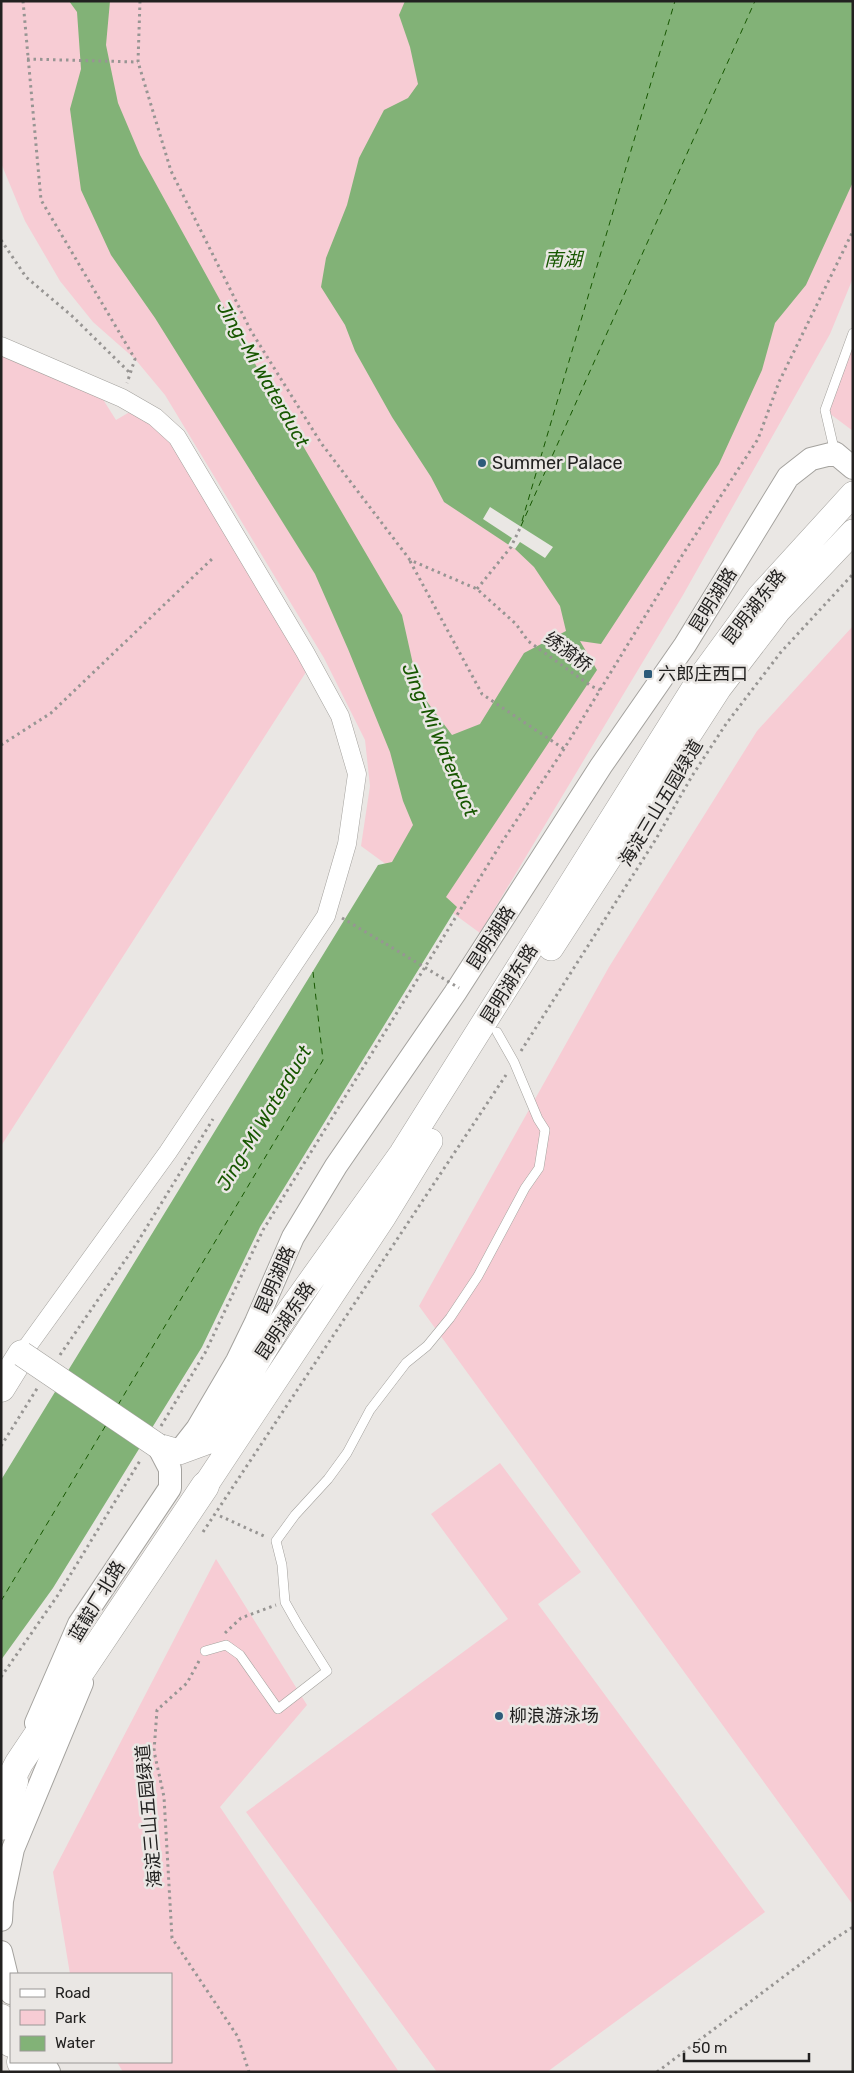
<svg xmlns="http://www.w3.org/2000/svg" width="854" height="2073" viewBox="0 0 854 2073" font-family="Rubik,'Noto Sans SC',sans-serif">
<rect width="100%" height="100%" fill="#eae7e4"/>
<path fill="#f7ccd4" d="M1,1H853V278L830,334L683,595L480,933L361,846L370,786L365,740L324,658L165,395L135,359L93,322L60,281L25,221L1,163Z
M853,333V431L825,410Z
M1,349L99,393L116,420L128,413L138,414L177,442L308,669L1,1146Z
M853,626V1905L419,1306L609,967L757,731Z
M500,1463L581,1572L538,1604L765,1912L547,2072H437L246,1812L508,1619L431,1514Z
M216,1559L307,1705L220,1807L399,2072H123L117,2062H171V1974H70L53,1872Z"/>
<path fill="#82b277" d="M69,1H110L106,45L118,103L140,155L258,369L402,615L419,691L452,735L480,724L524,653L566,631L560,606L534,567L515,549L444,502L431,477L392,417L355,351L345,325L321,287L326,258L347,205L359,158L384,110L408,98L418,84L410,47L399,15L405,1H853V182L806,285L775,323L762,370L719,464L601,644L580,641L597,670L446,897L457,907L260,1227L202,1347L53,1588L1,1660V1480L378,865L392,862L413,825L403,801L390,752L348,649L315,574L155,318L111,255L81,190L70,109L81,69L77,12Z"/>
<path fill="#eae7e4" d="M490,507L553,547L545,558L520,542L515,549L508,545L512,538L483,519Z"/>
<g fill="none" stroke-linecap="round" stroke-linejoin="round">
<path stroke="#175701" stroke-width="1" stroke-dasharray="6 5" stroke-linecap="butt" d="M522,521L675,1
M521,526L755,1
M118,1405L323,1060L313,972
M1,1601L106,1425"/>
<defs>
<path id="service" d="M835,453L825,410L853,333
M205,1651L226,1645L240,1655L278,1709L327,1671L298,1625L285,1602L282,1565L276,1541L295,1515L328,1479L347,1453L370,1410L406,1363L427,1346L450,1318L478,1276L525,1188L539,1168L545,1130L538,1119L514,1062L497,1032"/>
<path id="minor" d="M1,346L122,398L155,417L177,437L305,652L340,716L357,774L347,844L326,916L168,1152L22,1354"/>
<path id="tertiary" d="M179,1452L197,1429L237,1361L256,1322L293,1237L336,1166L455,993L601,766L685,645L788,477L811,459L835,453L853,468
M36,1723L79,1624L170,1488V1469L158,1446
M1,1920L2,1901L13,1849L82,1683
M1,1952L11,1993
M43,2062L49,2072"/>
<path id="secondary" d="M551,948L719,688L778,611L853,532
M158,1446L179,1452L209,1441L280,1324L402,1153L703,674L760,596L853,494
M205,1486L384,1216L430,1141"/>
<path id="trunk" d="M1,1388L22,1354
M1,1798L19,1763L205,1486
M1,1826L14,1781
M1,2018L11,2043
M21,2062L27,2072"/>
</defs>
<use href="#service" stroke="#a4a29e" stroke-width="10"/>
<use href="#minor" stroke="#a4a29e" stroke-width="19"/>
<use href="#tertiary" stroke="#a4a29e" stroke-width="24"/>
<use href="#secondary" stroke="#a4a29e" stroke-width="26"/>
<use href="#trunk" stroke="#a4a29e" stroke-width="29"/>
<path stroke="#979593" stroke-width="3" stroke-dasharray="2.5 4" stroke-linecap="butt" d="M23,1L41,200L135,359L127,383
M140,1L138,62L171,171L251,331L321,443L410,560L477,589L516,624L528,641L591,686L600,690
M27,59L138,62
M1,240L26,277L72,316L130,373
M410,561L482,694L564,749
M477,589L511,547L521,526
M1,745L51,713L214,557
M342,918L386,944
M521,1051L656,839L692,776L726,724L781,652L853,574
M60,1355L137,1243L213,1119
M161,1426L205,1353L263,1230L502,842L564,749L683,554L758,439L779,382L853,231
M1,1446L38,1387
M220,1516L266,1537
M203,1532L506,1075
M225,1633L241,1618L276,1605
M199,1661L187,1683L157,1710L154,1751L164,1797L172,1938L238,2037L249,2072
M1,1677L58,1595L141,1459
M657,2072L831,1941L853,1927"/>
<use href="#service" stroke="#fff" stroke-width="9"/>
<use href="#minor" stroke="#fff" stroke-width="18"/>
<use href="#tertiary" stroke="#fff" stroke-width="22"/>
<use href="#secondary" stroke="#fff" stroke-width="25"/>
<use href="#trunk" stroke="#fff" stroke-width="28"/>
<defs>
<path id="secondary-bridge" d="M22,1354L158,1446"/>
</defs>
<use href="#secondary-bridge" stroke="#a4a29e" stroke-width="26" stroke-linecap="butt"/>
<path stroke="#979593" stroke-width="3" stroke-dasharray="2.5 4" stroke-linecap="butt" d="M386,944L459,988"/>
<use href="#secondary-bridge" stroke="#fff" stroke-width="25"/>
</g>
<g fill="#2d5b7a" stroke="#eae7e4" stroke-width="2">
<circle cx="482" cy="463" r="5"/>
<rect x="643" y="669" width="10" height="10" rx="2.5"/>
<circle cx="499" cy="1716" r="5"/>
</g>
<g text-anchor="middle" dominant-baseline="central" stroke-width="5" stroke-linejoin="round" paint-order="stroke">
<g font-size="18" fill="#222120" stroke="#eae7e4" text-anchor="start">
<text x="492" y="463">Summer Palace</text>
<text x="658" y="674">六郎庄西口</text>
<text x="509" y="1716">柳浪游泳场</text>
</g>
<g font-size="18" fill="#222120" stroke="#eae7e4">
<text transform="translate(713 600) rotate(-58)">昆明湖路</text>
<text transform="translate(754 607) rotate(-52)">昆明湖东路</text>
<text transform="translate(568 652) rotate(36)">绣漪桥</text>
<text transform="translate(661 803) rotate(-59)">海淀三山五园绿道</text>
<text transform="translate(491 938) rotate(-57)">昆明湖路</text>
<text transform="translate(509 984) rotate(-58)">昆明湖东路</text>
<text transform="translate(275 1280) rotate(-66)">昆明湖路</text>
<text transform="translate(285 1321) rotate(-56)">昆明湖东路</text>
<text transform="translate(97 1601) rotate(-59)">蓝靛厂北路</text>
<text transform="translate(149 1816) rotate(-95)">海淀三山五园绿道</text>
</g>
<g font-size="19" font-style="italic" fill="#175701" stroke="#eae7e4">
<text x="563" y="259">南湖</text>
<text transform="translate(263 374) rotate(60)">Jing-Mi Waterduct</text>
<text transform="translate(440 740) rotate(67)">Jing-Mi Waterduct</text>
<text transform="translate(264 1118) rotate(-59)">Jing-Mi Waterduct</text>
</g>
</g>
<rect width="854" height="2073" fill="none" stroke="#222120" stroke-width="5"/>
<rect x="10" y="1973" width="162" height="90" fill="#eae7e4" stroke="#9a9896"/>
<rect x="20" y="1989" width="25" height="8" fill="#ffffff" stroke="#9a9896"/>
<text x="55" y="1998" font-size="15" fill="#222120">Road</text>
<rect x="20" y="2010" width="25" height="15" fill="#f7ccd4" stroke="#9a9896"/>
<text x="55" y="2023" font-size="15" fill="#222120">Park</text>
<rect x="20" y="2036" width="25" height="15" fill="#82b277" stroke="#9a9896"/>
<text x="55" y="2048" font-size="15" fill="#222120">Water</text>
<path d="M684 2053v8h125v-8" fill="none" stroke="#222120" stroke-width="2.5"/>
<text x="692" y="2053" font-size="15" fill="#222120" stroke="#eae7e4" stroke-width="4" paint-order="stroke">50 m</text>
</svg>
